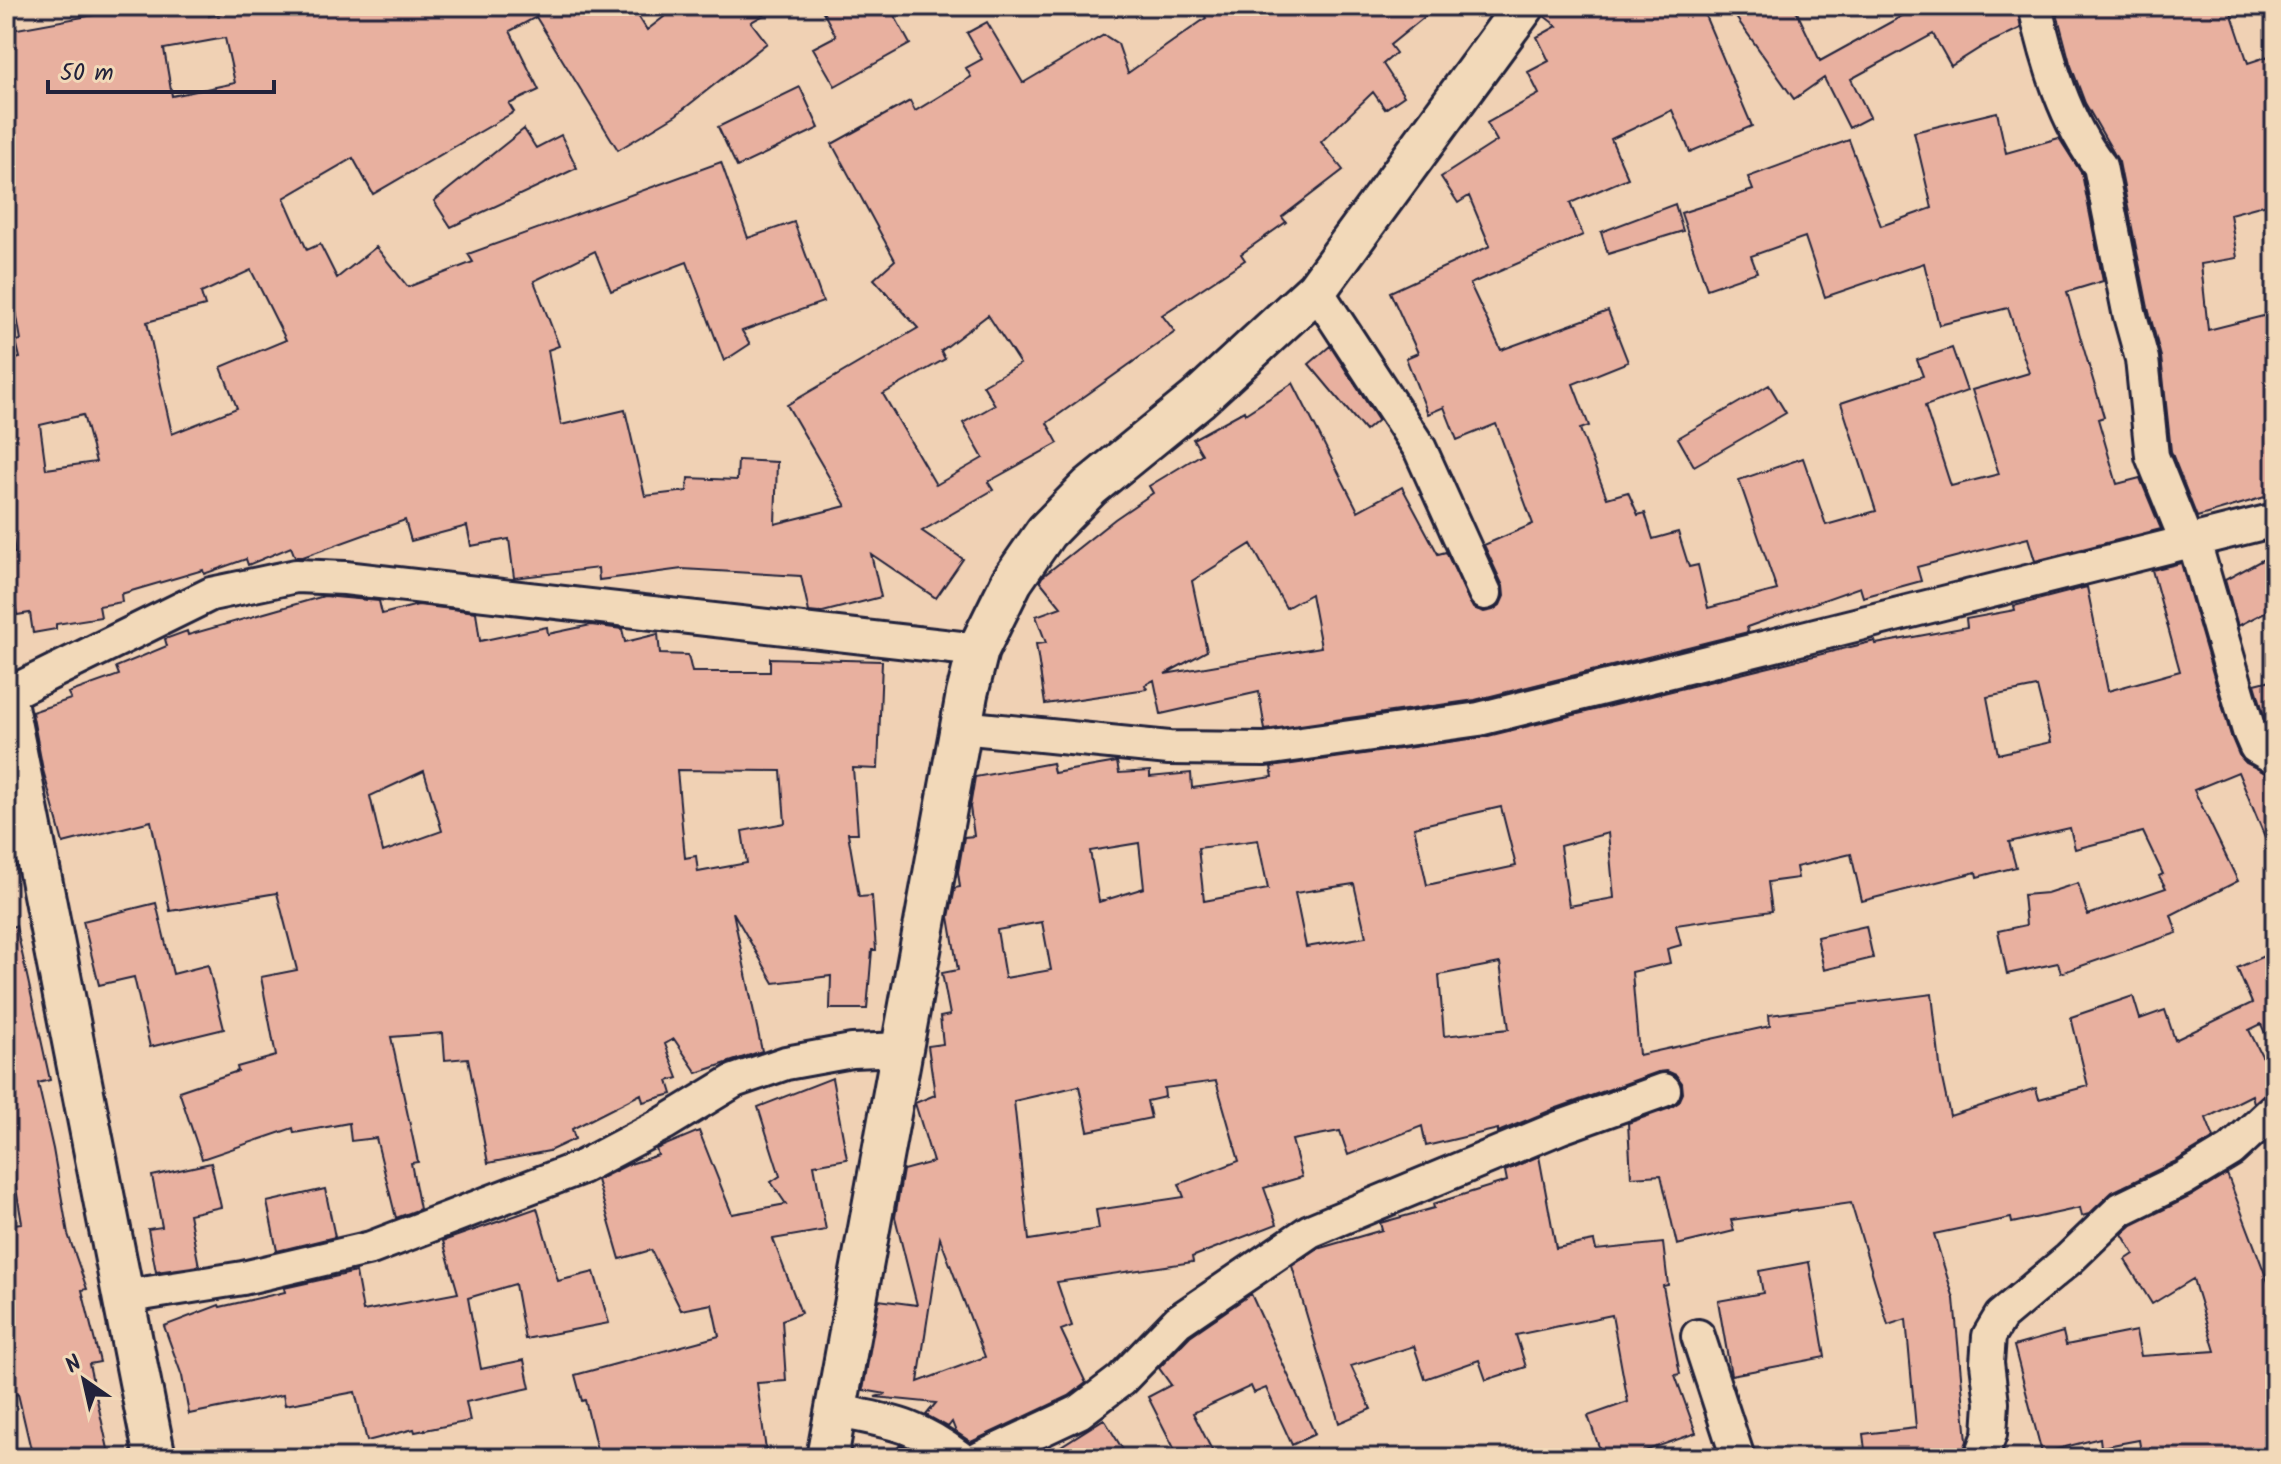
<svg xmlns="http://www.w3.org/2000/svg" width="2281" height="1464" viewBox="0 0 2281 1464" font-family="Kalam,sans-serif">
<rect width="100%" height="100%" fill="#f0d1b4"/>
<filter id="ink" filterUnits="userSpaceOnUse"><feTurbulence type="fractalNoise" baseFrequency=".0125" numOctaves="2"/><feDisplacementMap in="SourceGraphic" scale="16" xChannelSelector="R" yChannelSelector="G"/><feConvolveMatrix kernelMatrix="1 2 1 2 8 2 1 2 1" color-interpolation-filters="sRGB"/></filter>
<g filter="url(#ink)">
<path fill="#e8b09f" stroke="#22223b" stroke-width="2" fill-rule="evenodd" d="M92,6H208L209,16L254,6H632L647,30L678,6H780L751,22L767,43L676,115L618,150L536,17L510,31L539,90L509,104L514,112L373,194L353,158L284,198L307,250L320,244L337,278L376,247L408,287L473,262L468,254L721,162L748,238L794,222L823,302L742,331L750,344L724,361L687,262L611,291L595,251L534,281L559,346L548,350L561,425L625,410L645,496L687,491L688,478L737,480L738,460L777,462L775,524L846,506L787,405L918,328L874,279L895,260L832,144L910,101L915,111L971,77L966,68L982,59L967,33L987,22L1023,83L1104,35L1118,44L1128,73L1206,18L1198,6H1438L1390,45L1396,53L1383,64L1404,96L1385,109L1373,92L1321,142L1343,170L1282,217L1286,222L1241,254L1245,260L1162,315L1175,332L1047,423L1058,443L988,482L993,490L922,531L963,559L936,598L871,554L881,597L819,613L809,612L801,576L682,569L599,580L598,568L514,578L509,539L471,546L467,526L411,541L405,520L303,557H295L291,547L248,565L246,559L204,574L203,570L121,594L122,602L99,606L101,617L56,624V629L33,633L30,613L17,615L7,554L15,553L6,489V361L20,358L16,341L21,340L6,253V121L11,120L6,95V31L94,15ZM225,38L235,83L172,96L164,49ZM251,270L286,340L221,367L237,408L172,434L147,322L205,306L201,293ZM988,315L1020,364L983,385L995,405L963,423L983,458L936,485L883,394L945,359L941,351ZM83,415L96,462L46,469L40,425Z
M820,6H889L910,44L835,86L813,48L836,36Z
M1547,6H1701L1752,126L1690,152L1672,110L1611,139L1628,178L1570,203L1583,235L1470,284L1501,350L1608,311L1628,362L1573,384L1589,426L1580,429L1607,498L1628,492L1638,515L1645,513L1653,539L1678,532L1689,567L1698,565L1708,608L1777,590L1739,480L1803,458L1826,525L1876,511L1841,403L1923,376L1917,360L1952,348L1967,391L1925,406L1951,486L1999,474L1972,390L2029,373L2008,308L1939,325L1924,263L1825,297L1805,237L1751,256L1757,272L1707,289L1681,213L1753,190L1748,177L1849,140L1881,226L1932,208L1914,132L1997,112L2006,153L2059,138L2082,174L2103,281L2067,292L2104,417L2098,419L2117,484L2140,478L2161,529L2035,561L2028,538L1917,567L1921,581L1863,597L1860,587L1747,627L1748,632L1475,700L1265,730L1259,692L1161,714L1154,680L1145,685L1147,689L1045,704L1036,644L1046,643L1036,616L1061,607L1040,581L1042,577L1115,519L1153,493L1149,486L1202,454L1193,439L1244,411L1245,414L1293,383L1358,511L1402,487L1438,554L1446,552L1473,608L1484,612L1493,610L1500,605L1504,596L1503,586L1484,545L1533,524L1496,424L1457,440L1444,407L1428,414L1406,358L1418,353L1390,292L1490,246L1469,196L1458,203L1441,177L1497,141L1487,123L1539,94L1528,72L1549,61L1537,37L1557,26L1544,16ZM1251,544L1286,608L1311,594L1321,647L1165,674L1207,651L1192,581Z
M1728,6H1794L1820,61L1920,6H2017L2021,28L1983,46L1951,66L1933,34L1851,79L1870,117L1849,128L1824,78L1794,99Z
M2055,6H2229L2248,63L2275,54V202L2230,214L2237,258L2201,264L2208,330L2275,313V494L2197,517L2171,451L2161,357L2148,308L2119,162L2085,103L2070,63Z
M800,87L819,128L737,167L718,127Z
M524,129L536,148L561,135L577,168L451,227L434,201Z
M1675,204L1683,231L1608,254L1601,232Z
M1330,346L1378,420L1365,431L1309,364Z
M1769,385L1786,413L1694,466L1678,438Z
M2275,553V607L2238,626L2225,580Z
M2181,563L2231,736L2239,755L2246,763L2275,777V861L2238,772L2194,790L2238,881L2171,915L2177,933L2061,973L2058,963L2007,974L1998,931L2026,925L2023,895L2047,893L2078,883L2088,915L2166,888L2159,876L2163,874L2143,832L2075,849L2070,828L2009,842L2016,867L1977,877L1976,872L1862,901L1851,854L1796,867L1798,878L1768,882L1772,911L1676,925L1681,945L1667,949L1670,963L1632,972L1639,1055L1770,1026L1769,1015L1932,994L1941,1074L1950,1116L2036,1088L2039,1099L2088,1086L2071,1017L2133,996L2140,1019L2165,1010L2175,1040L2252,1003L2237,968L2275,951V1056L2261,1024L2249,1030L2275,1082V1091L2263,1095L2254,1103L2252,1095L2206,1118L2214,1138L2174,1162L2112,1192L2089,1214L2082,1216L2080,1208L2012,1223L2011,1218L1934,1234L1954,1299L1967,1441L1963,1451L1905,1458H1866L1863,1434L1916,1428L1906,1319L1888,1325L1851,1203L1731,1220L1734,1231L1677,1245L1661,1175L1631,1177L1628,1123L1670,1108L1679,1102L1683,1093L1682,1083L1676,1075L1667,1071L1658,1072L1554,1109L1498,1132V1129L1426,1146L1422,1126L1348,1155L1340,1131L1292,1140L1302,1177L1264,1188L1277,1224L1192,1257L1193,1262L1057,1282L1072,1326L1061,1330L1086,1383L1069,1396L971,1442L956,1432L952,1422L948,1427L926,1415L936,1403L875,1397L886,1394L863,1390L879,1300L917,1305L895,1217L903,1170L933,1162L915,1103L935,1095L928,1046L943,1044L940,1017L950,1015L942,973L958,970L949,917L955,888L960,887L958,872L964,837L974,836L970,807L975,777L1052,763L1054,773L1117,762L1119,773L1150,771V777L1191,773L1192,788L1273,777L1271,767L1484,737L1875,641L1876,644L1967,627L1966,619L2015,610L2014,606L2087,587L2108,691L2180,671L2152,570ZM2037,687L2051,742L1998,754L1987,697ZM1501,807L1516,866L1427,885L1414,827ZM1608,833L1614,898L1569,906L1560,846ZM1258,840L1268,889L1204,901L1198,848ZM1139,843L1144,888L1099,902L1090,851ZM1354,884L1366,937L1306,947L1295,893ZM1042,922L1051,970L1005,978L997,930ZM1500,963L1509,1029L1444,1036L1439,975ZM1216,1081L1239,1161L1179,1184L1184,1197L1096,1210L1099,1229L1029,1240L1014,1101L1079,1086L1088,1131L1151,1118L1147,1101L1165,1097L1164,1088ZM940,1238L985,1357L918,1382L925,1335Z
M324,596L379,601L382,614L418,605L476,612L480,641L547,627L548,634L591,625L622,629L625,642L658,634L660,654L688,655L692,672H770V658L882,661L878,769L853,768L858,833H848L859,897L872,896L876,950H872L867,1009H830L831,976L774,983L733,912L762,1051L697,1073L674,1039L665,1044L678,1078L668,1081L672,1094L643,1102L641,1094L572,1129L575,1139L549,1151L488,1163L468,1058L445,1060L443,1033L391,1037L418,1162L411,1163L420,1209L396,1218L376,1138L351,1141L349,1123L294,1133L293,1128L202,1159L179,1091L238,1071L237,1067L276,1056L261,977L297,970L277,893L170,911L151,821L63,843L43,770L32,712L71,699L68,693L119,675L116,667L167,646L165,639L187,631L188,635ZM677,770L781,771L785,823L742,831L747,863L698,872L696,856L685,858ZM424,771L442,831L383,852L370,796Z
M2275,679V736L2267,725L2255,684Z
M156,903L173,974L208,965L224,1029L150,1047L134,977L99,985L83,921Z
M16,926L50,1080L38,1083L53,1149L68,1234L87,1289L82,1290L100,1362L89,1364L110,1458H33L18,1394L6,1397V1225L22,1223L11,1160L6,1161V927Z
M1866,926L1873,958L1824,970L1817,937Z
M832,1078L847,1159L814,1165L826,1230L773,1239L801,1313L782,1320L786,1381L757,1383L767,1458H643L641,1450L599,1458L585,1400L582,1401L575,1375L719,1336L712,1304L681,1310L651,1250L620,1259L597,1180L627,1165L658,1155L656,1149L699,1131L732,1214L786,1204L771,1182L780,1176L758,1107Z
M1539,1156L1556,1248L1594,1241L1596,1250L1663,1243L1668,1285L1663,1286L1680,1374L1675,1375L1696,1433L1625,1458H1603L1588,1416L1628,1402L1612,1315L1516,1335L1526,1367L1486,1380L1479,1360L1425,1379L1414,1346L1351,1366L1371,1409L1339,1423L1292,1266L1317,1249L1382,1230L1380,1223L1434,1208L1433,1204L1507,1181L1505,1171Z
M211,1163L221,1207L189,1214L199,1266L156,1272L148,1229L162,1227L152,1176Z
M2227,1174L2275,1300V1458H2142L2139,1440L2101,1447L2100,1438L2042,1453L2014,1346L2063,1332L2066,1345L2136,1331L2141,1356L2215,1351L2193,1279L2152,1304L2125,1260L2134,1254L2122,1234L2132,1225L2191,1196Z
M325,1189L335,1237L277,1251L267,1202Z
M537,1208L558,1281L594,1272L609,1323L525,1339L515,1284L468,1298L481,1369L524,1360L530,1388L466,1402L470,1421L415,1432L414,1429L367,1441L355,1392L285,1405L283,1395L189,1414L182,1376L164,1326L219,1305L220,1307L285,1292L284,1288L356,1272L363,1311L458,1293L443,1241Z
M1809,1262L1825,1357L1731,1375L1718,1301L1763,1293L1759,1271Z
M1251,1294L1315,1434L1292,1445L1266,1388L1254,1393L1251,1386L1193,1413L1216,1458H1179L1148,1397L1171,1385L1159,1368L1190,1336Z
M1104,1419L1128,1458H1042Z
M900,1445L908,1449L923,1456L889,1458Z"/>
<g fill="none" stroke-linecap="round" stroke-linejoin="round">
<defs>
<path id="minor" d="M2035,6C2047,60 2065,122 2100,166L2129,312L2142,359L2152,456L2186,540
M1316,290L1420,449L1485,593
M2194,541L2249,731L2256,747L2275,758
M6,695L211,594L296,576L345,578L978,650
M961,727L1169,748L1265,749L1479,719L2275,520
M123,1297L243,1278L371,1248L582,1167L665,1123L734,1081L786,1063L852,1051L903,1049
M1698,1336L1738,1458
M838,1411C891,1422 916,1424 960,1458
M981,1458L1079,1412L1121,1380L1178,1321L1310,1231L1561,1127L1664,1090
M1981,1458L1990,1434L1992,1403L1987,1363L1989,1336L2001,1316L2069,1259L2121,1209L2183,1179L2231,1150L2275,1109"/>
<path id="tertiary" d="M6,701L155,1458
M827,1458L967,694L978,650L1012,581L1046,532L1090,487L1198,399L1316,290L1524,6"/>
</defs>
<use href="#minor" stroke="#22223b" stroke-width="38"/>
<use href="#tertiary" stroke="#22223b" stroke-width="46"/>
<use href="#minor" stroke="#f2d9b9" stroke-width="32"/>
<use href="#tertiary" stroke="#f2d9b9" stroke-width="40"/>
</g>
</g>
<rect width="2281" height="1464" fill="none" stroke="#f2d9b9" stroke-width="32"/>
<rect x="16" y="16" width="2249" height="1432" fill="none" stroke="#22223b" stroke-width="3" filter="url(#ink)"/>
<g transform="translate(84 1380) rotate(326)" stroke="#f2d9b9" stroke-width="6" paint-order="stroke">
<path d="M0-6L14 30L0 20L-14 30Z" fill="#22223b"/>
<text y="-12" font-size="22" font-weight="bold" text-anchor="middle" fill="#22223b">N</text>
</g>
<path d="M48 80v12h226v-12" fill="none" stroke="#22223b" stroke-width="4"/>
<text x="60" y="80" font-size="24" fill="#22223b" stroke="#f2d9b9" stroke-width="6" paint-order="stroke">50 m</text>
</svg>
